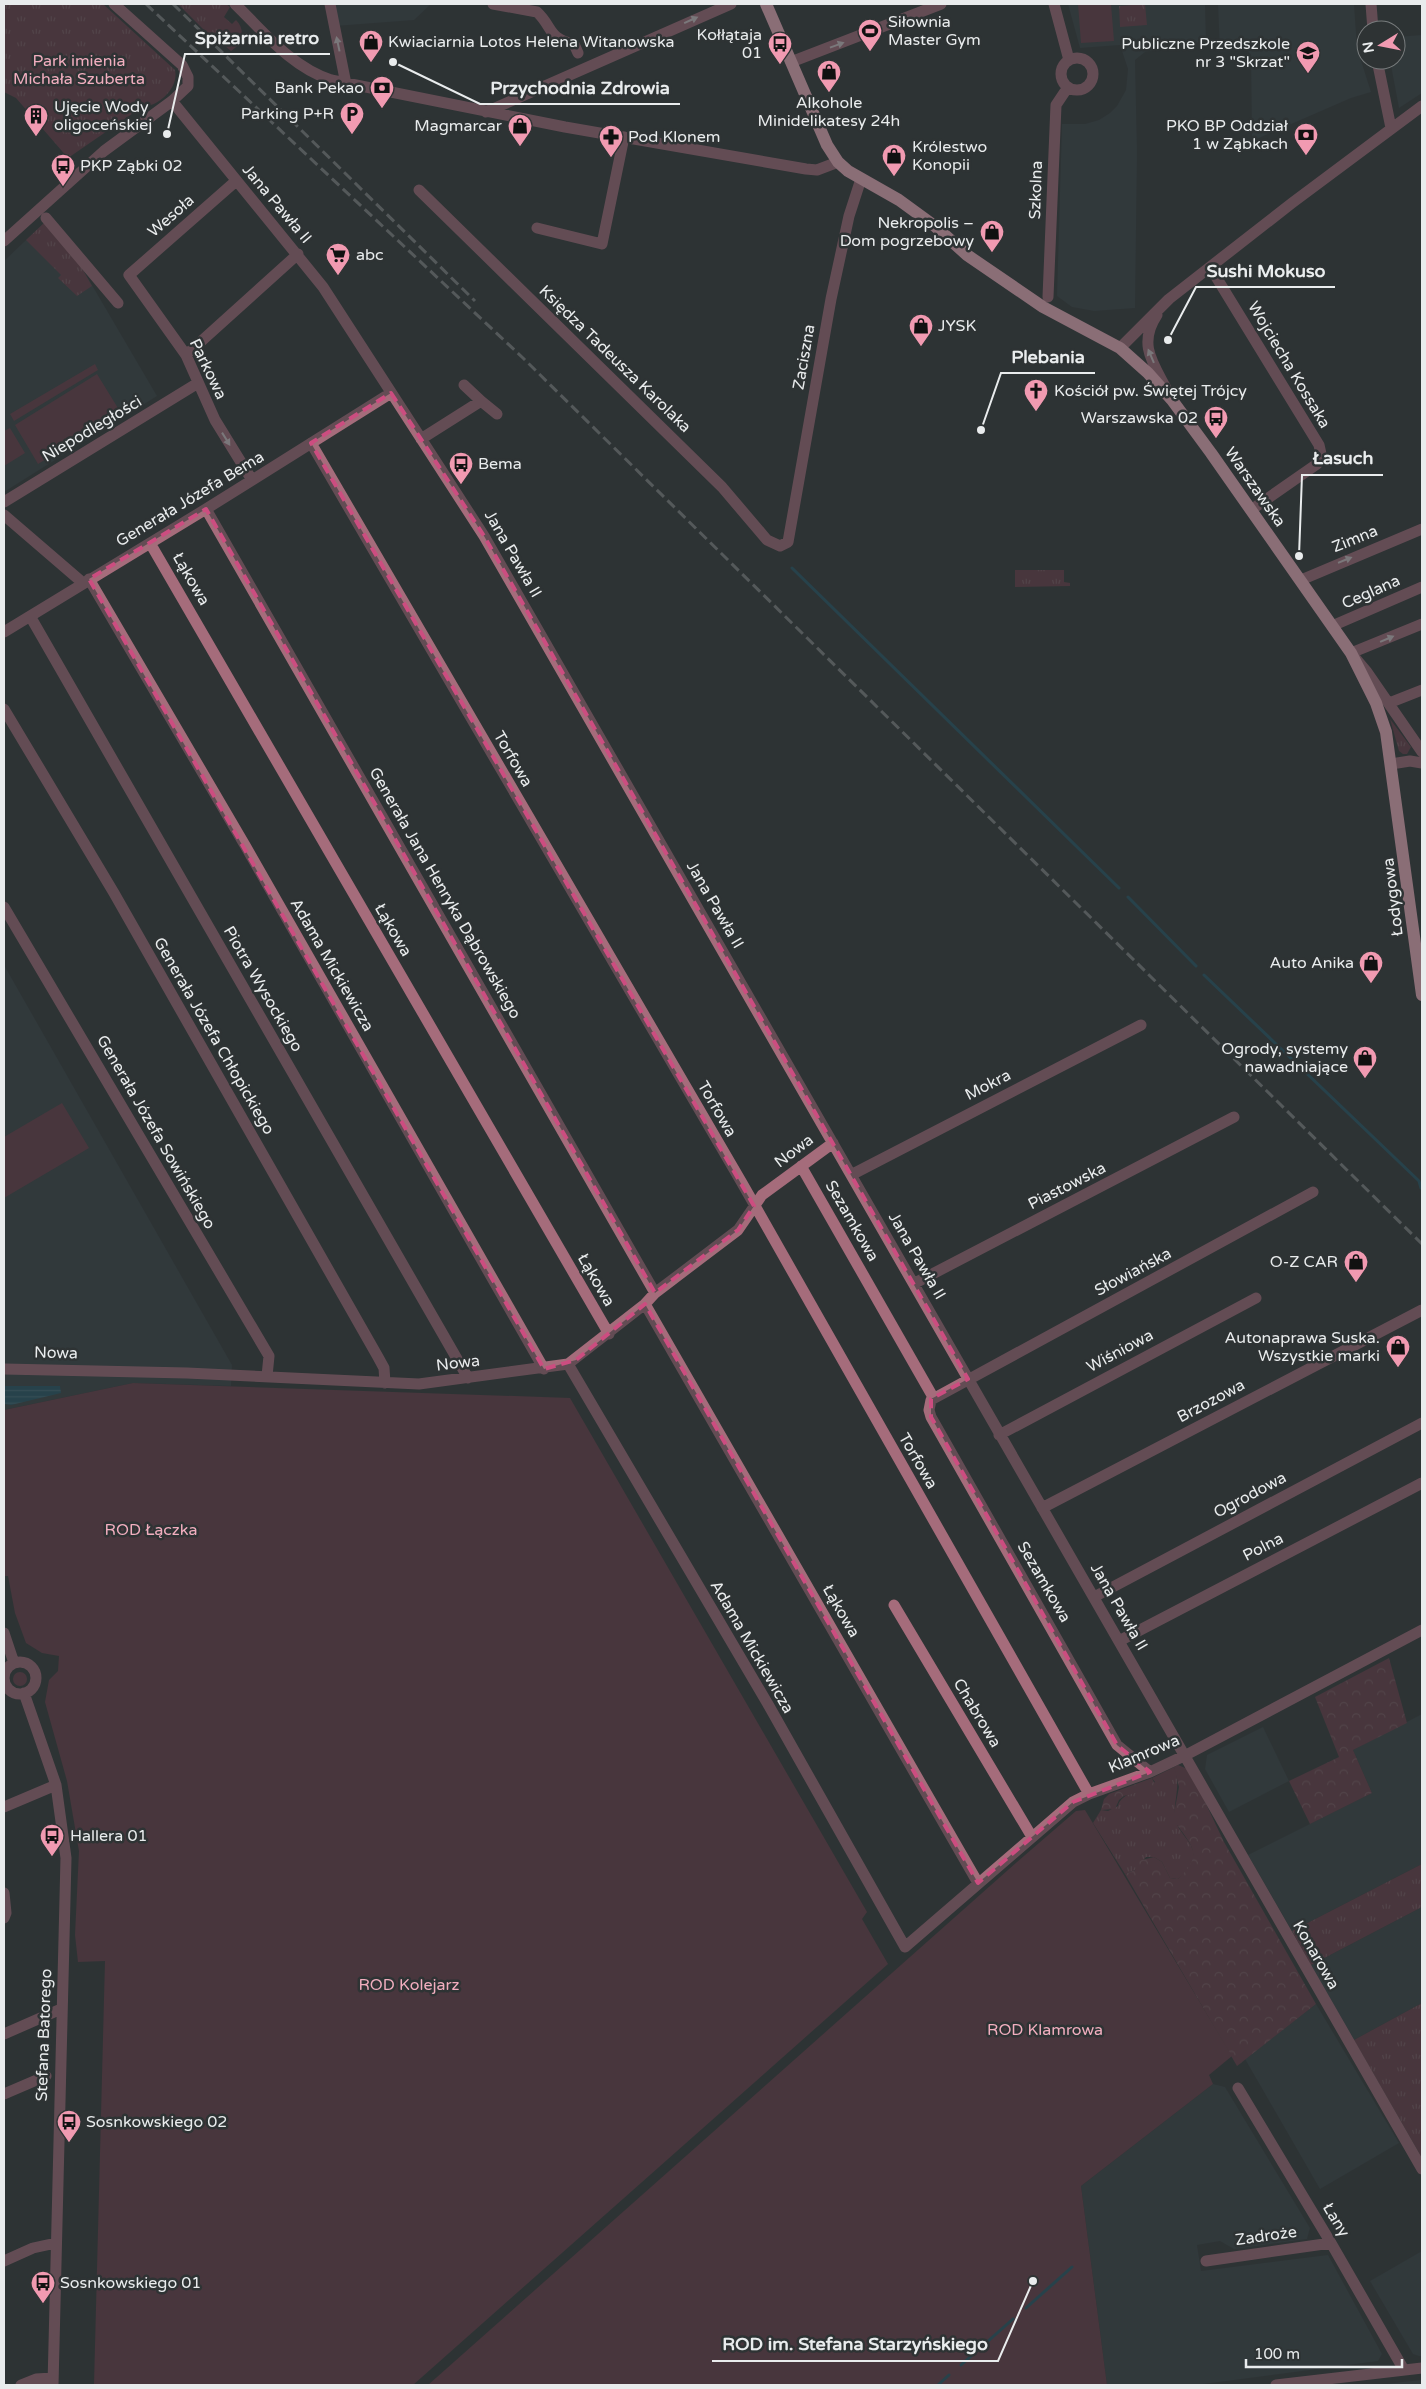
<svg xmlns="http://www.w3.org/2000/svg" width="1426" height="2389" viewBox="0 0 1426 2389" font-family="'Varela Round',sans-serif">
<defs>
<pattern id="grass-tufts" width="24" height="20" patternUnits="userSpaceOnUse" patternTransform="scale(1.25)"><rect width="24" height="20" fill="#683b47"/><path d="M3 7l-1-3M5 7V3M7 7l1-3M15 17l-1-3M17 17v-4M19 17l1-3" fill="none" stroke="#7e5862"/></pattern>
<pattern id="forest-crowns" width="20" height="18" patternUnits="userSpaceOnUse" patternTransform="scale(1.25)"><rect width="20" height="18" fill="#683b47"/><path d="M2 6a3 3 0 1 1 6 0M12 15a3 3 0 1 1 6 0" fill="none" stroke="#7e5862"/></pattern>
<pattern id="water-rules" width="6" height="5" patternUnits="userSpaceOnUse" patternTransform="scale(1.25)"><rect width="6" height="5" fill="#1f5667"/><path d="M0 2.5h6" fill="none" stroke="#406e7d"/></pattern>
</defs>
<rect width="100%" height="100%" fill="#2e3334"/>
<path fill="#354043" d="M331,4H431L414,20L335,26Z
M1068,4H1205L1206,41L1145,52L1135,60L1137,152L1135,308L1094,311L1072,307L1057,296L1062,124H1085L1099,120L1110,113L1117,106L1126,90L1128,69L1120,45L1080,48Z
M1218,4H1354L1357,48L1371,92L1351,98L1252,141L1251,55L1246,49L1220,52Z
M1422,35V93L1399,108L1390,60H1396V37Z
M44,223L79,263L157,396L4,492V261Z
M4,965L232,1365L231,1386L133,1383L4,1410Z
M1422,1714V1864L1292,1931L1248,1855L1372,1793L1353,1750Z
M1263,1727L1289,1781L1229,1812L1205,1769L1207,1755Z
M1422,1907V2003L1354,2040L1311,1965Z
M1316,2004L1399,2143L1320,2189L1245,2059Z
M1213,2084L1225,2087L1310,2228L1307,2239L1234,2249L1220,2241L1197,2245L1201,2271L1328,2255L1382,2354L1378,2361L1196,2385H1107L1081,2186Z
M1422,2251V2356H1419L1413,2354L1370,2281Z
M1422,2380V2385H1380L1402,2382Z"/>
<path fill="url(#grass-tufts)" d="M4,4H103L175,70C179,88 159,106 142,107L68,158L16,98L4,92Z
M178,4H226L230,7L224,17L232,24L236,20C243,27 243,35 240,44L231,51L218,40L216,42Z
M1145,4L1147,25L1120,27L1119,6Z
M44,223L79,263L92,286L77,296L58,278L61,275L26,240Z
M1064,570V582L1070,583V586L1015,587V570Z
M1390,719L1411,747L1407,754H1403L1399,751Z
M13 1679a7 7 0 1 1 14 0a7 7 0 1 1-14 0Z
M1174,1767C1183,1787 1170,1805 1177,1824C1181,1835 1195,1844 1194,1858C1193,1868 1184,1874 1178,1879L1170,1878L1162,1862L1154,1857H1146L1135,1870L1125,1874L1093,1823L1101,1810L1108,1811L1118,1806C1120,1794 1144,1788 1155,1782L1152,1778Z
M1422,1864V1907L1311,1965L1292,1931Z
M1422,2003V2158L1354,2040Z"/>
<path fill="url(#forest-crowns)" d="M1389,1658L1407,1723L1353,1750L1372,1793L1310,1824L1289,1781L1339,1757L1315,1697Z
M1178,1765L1190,1770L1224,1842L1316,2004L1237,2066L1125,1874L1135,1870L1138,1861L1154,1857L1162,1862L1170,1878L1178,1879C1206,1853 1190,1845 1173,1819L1179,1787L1174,1767Z
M1152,1778L1155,1785L1153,1788L1124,1796L1119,1800L1115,1809L1101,1810L1104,1799L1109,1794Z"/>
<path fill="#683b47" d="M1078,4H1111L1114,41L1081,43Z
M95,364L98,370L14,421L10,414Z
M97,374L121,413L38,464L15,425Z
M10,428L25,453L4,466V431Z
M62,1103L89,1148L4,1198V1137Z
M133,1383L570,1398L867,1912L862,1919L888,1964L413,2385H94L105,1961L78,1962L75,1935L79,1851L67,1781L45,1702L49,1680L58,1671L59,1656L42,1653L26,1643L15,1613L8,1576H5L4,1573V1410Z
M1085,1810L1232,2056L1209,2075L1213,2084L1081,2186L1107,2385H428L1017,1862L1076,1811Z"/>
<path fill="url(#water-rules)" d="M4,1386H60L61,1393L11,1405L4,1404Z"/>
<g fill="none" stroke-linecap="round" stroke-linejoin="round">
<path stroke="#1f5667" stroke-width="3" d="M792,568L1119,888
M1128,897L1196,966
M1204,975L1419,1181L1421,1188
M1026,2308L1072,2267
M961,2365L1013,2319
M938,2385L949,2375"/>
<path stroke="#a56c7b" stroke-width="11" d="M235,4C264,32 291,67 331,80L565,127L806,169L817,170L838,162
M330,4L346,84
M493,4L537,12C553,27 548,39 574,44L578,53
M1054,4L1069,60
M1371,4L1373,30
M1061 74a16 16 0 1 1 32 0a16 16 0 1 1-32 0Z
M1377,60L1391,128
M791,62L941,4
M172,101L323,287L484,536L1422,2169
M486,112L731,4
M236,181L129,275L186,355L215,420L252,480
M419,190L722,487L767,540L780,546L788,542L831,299L849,216L861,179
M46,218L118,303
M537,228L602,244L624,137
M4,241L104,151L172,101L188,86V77L182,65L114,4
M1210,267L1319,445L1321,454L1317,464L1251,510
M1048,297L1056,105L1068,87
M1157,315C1137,345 1154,364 1168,392
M1120,348L1169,299L1292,203L1422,106
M186,355L298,254
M481,401L497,414
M421,439L481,401L464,385
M311,443L742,1183L1089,1794
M4,502L198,383
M206,509L655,1293
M4,515L83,583
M150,543L609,1334
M89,579L246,847L544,1369
M1301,580L1422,529
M30,616L468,1378
M1422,624L1351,653L1367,672L1422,752
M1332,626L1422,587
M4,632L206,509L391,393
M1389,703L1422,690
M4,709L114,893L378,1357L384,1368L385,1383
M1391,764L1410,761L1422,763
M4,907L269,1356L267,1376
M801,1166L933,1397
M851,1175L1141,1025
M915,1283L1234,1117
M645,1304L978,1883
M568,1364L769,1706L905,1947L1073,1802L1089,1794L1150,1772L1186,1755L1422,1630
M4,1369L187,1373L419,1384L568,1364L645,1304L655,1293L738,1230L762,1195L833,1143
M999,1435L1256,1298
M1042,1508L1422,1310
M1094,1597L1422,1423
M894,1605L1032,1837
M4,1633L14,1663
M1119,1641L1422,1483
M4 1678a16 16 0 1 1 32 0a16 16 0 1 1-32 0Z
M24,1693L56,1785L66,1858L53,2385
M1150,1772L1117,1745L931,1417L929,1410L931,1400L1313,1192
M4,1807L56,1785
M4,1893L6,1913L4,1918
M4,2034L61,2009
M1238,2088L1331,2243L1404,2370
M4,2094L46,2076
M4,2261L33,2248L56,2243
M1206,2261L1331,2243
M21,2385L36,2379L53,2378
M1276,2385L1422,2368"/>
<path stroke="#fbb5c6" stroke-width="12" d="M766,4L827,145L838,162L848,171L899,200L936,227L967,255L1043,307L1120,348L1148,373L1172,400L1211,453L1351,653L1376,703L1386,732L1422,995"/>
<path stroke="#838788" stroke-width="3" stroke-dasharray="10 5" stroke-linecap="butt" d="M146,4L523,358L1422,1244
M173,4L475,301"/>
</g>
<defs><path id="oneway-solid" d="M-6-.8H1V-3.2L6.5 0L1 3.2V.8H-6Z" transform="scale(1.25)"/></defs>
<g fill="#d8ccd0">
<use href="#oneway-solid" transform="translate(691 20) rotate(-24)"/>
<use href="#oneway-solid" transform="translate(338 44) rotate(-102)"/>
<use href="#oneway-solid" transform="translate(837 45) rotate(-20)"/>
<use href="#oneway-solid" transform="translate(1151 356) rotate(-113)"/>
<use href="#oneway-solid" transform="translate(226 439) rotate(58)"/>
<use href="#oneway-solid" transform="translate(1345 560) rotate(-22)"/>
<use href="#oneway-solid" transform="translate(1387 639) rotate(-23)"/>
</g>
<path d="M0 0H1426V2389H0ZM391,393L484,536L968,1379L931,1399V1417L1117,1745L1150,1772L1073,1802L978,1883L645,1304L576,1360L544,1369L89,579L206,509L655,1293L738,1230L754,1206L311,443Z" fill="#2e3334" fill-opacity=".55" fill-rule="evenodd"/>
<path fill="none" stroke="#cc4d80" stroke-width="4" stroke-dasharray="10 6" stroke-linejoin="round" d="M391,393L484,536L968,1379L931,1399V1417L1117,1745L1150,1772L1073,1802L978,1883L645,1304L576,1360L544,1369L89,579L206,509L655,1293L738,1230L754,1206L311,443Z"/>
<defs>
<symbol id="stadium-pin" viewBox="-11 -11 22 30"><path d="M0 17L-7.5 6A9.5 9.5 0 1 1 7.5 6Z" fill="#f19ab1" stroke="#2e3334"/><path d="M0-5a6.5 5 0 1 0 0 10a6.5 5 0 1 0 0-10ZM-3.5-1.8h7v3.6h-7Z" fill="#111"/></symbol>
<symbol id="shop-pin" viewBox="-11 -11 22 30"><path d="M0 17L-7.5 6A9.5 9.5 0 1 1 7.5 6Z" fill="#f19ab1" stroke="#2e3334"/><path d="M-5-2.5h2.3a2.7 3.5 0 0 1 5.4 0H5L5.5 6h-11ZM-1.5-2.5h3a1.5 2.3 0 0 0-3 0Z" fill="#111"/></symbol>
<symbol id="bus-pin" viewBox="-11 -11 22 30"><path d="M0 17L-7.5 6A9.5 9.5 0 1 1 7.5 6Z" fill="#f19ab1" stroke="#2e3334"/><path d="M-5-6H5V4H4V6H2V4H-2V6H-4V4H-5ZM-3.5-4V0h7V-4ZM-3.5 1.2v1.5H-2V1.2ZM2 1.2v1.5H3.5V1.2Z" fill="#111"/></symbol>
<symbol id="school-pin" viewBox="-11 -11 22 30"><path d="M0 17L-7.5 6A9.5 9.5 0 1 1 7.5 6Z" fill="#f19ab1" stroke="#2e3334"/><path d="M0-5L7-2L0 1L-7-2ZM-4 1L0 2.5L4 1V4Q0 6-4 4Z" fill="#111"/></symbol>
<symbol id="bank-pin" viewBox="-11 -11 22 30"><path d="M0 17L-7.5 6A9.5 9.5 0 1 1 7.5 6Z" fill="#f19ab1" stroke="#2e3334"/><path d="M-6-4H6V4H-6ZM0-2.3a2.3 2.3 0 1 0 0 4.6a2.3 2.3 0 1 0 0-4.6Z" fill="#111"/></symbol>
<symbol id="parking-pin" viewBox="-11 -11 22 30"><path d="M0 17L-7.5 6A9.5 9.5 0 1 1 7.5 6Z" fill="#f19ab1" stroke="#2e3334"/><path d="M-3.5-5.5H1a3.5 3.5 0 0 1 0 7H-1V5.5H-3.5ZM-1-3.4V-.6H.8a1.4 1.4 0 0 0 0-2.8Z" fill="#111"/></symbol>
<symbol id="building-pin" viewBox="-11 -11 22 30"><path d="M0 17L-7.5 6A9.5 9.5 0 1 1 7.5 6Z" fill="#f19ab1" stroke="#2e3334"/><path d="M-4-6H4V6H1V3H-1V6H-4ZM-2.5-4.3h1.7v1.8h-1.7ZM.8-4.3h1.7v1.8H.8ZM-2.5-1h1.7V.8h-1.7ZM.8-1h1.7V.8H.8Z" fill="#111"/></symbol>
<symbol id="pharmacy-pin" viewBox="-11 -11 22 30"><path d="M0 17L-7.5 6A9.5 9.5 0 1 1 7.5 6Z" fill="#f19ab1" stroke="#2e3334"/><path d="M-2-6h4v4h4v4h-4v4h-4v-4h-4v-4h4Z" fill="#111"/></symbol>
<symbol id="supermarket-pin" viewBox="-11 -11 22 30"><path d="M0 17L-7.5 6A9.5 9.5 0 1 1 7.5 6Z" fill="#f19ab1" stroke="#2e3334"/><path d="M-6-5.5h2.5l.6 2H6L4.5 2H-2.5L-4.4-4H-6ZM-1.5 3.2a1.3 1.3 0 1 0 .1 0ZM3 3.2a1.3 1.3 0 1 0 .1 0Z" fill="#111"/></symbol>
<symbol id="church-pin" viewBox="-11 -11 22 30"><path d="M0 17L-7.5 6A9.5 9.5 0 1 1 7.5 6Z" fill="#f19ab1" stroke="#2e3334"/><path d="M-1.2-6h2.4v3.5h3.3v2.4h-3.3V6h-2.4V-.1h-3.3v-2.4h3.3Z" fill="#111"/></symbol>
</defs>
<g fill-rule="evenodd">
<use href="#stadium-pin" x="856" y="17" width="28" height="38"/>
<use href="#shop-pin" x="357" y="28" width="28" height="38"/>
<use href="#bus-pin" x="766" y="30" width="28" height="38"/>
<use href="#school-pin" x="1294" y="39" width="28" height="38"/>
<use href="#shop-pin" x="815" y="58" width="28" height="38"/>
<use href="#bank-pin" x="368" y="74" width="28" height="38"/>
<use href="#parking-pin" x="338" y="100" width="28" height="38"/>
<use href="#building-pin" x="22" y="102" width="28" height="38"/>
<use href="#shop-pin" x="506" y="112" width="28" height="38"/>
<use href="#bank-pin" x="1292" y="121" width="28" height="38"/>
<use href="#pharmacy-pin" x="597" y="123" width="28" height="38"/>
<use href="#shop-pin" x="880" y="142" width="28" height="38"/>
<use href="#bus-pin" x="49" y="152" width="28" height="38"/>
<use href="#shop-pin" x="978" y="218" width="28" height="38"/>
<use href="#supermarket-pin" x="324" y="241" width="28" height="38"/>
<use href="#shop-pin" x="907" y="312" width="28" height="38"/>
<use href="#church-pin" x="1022" y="377" width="28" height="38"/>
<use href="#bus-pin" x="1202" y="404" width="28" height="38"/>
<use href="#bus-pin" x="447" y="450" width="28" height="38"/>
<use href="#shop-pin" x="1357" y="949" width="28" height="38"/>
<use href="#shop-pin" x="1351" y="1044" width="28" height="38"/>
<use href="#shop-pin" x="1342" y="1248" width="28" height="38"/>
<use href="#shop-pin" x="1384" y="1333" width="28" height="38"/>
<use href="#bus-pin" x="38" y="1822" width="28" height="38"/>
<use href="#bus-pin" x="55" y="2108" width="28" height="38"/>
<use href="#bus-pin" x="29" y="2269" width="28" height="38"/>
</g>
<g text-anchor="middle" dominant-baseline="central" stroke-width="5" stroke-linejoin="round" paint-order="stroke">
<g font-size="16" fill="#e9eced" stroke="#2e3334" text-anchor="start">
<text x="888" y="22">Siłownia<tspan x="888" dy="18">Master Gym</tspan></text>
<text x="762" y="35" text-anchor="end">Kołłątaja<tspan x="762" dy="18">01</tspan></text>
<text x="388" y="42">Kwiaciarnia Lotos Helena Witanowska</text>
<text x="1290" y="44" text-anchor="end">Publiczne Przedszkole<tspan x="1290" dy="18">nr 3 "Skrzat"</tspan></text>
<text x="364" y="88" text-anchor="end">Bank Pekao</text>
<text x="829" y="103" text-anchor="middle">Alkohole<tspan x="829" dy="18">Minidelikatesy 24h</tspan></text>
<text x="54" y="107">Ujęcie Wody<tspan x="54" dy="18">oligoceńskiej</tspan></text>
<text x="334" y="114" text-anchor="end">Parking P+R</text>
<text x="502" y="126" text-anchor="end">Magmarcar</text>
<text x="1288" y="126" text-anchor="end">PKO BP Oddział<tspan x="1288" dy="18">1 w Ząbkach</tspan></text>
<text x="628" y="137">Pod Klonem</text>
<text x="912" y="147">Królestwo<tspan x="912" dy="18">Konopii</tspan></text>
<text x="80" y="166">PKP Ząbki 02</text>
<text x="974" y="223" text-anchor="end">Nekropolis –<tspan x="974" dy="18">Dom pogrzebowy</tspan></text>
<text x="356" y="255">abc</text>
<text x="938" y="326">JYSK</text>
<text x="1054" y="391">Kościół pw. Świętej Trójcy</text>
<text x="1198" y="418" text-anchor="end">Warszawska 02</text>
<text x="478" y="464">Bema</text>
<text x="1354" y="963" text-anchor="end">Auto Anika</text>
<text x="1348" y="1049" text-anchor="end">Ogrody, systemy<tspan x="1348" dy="18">nawadniające</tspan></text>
<text x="1338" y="1262" text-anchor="end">O-Z CAR</text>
<text x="1380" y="1338" text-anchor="end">Autonaprawa Suska.<tspan x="1380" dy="18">Wszystkie marki</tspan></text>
<text x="70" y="1836">Hallera 01</text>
<text x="86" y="2122">Sosnkowskiego 02</text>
<text x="60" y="2283">Sosnkowskiego 01</text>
</g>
<g font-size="16" fill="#f2aebf" stroke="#2e3334">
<text x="79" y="61">Park imienia<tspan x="79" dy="18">Michała Szuberta</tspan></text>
<text x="151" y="1530">ROD Łączka</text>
<text x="409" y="1985">ROD Kolejarz</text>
<text x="1045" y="2030">ROD Klamrowa</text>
</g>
<g font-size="16" fill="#e9eced" stroke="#2e3334">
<text transform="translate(1036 190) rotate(-88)">Szkolna</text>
<text transform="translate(277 204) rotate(50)">Jana Pawła II</text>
<text transform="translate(171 216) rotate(-41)">Wesoła</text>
<text transform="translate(804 357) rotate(-80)">Zaciszna</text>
<text transform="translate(615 359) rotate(44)">Księdza Tadeusza Karolaka</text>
<text transform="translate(1289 365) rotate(59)">Wojciecha Kossaka</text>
<text transform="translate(208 369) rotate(64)">Parkowa</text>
<text transform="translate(92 429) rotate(-31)">Niepodległości</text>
<text transform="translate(1255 487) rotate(55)">Warszawska</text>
<text transform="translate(190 499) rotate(-31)">Generała Józefa Bema</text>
<text transform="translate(1355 539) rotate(-22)">Zimna</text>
<text transform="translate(513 554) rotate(60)">Jana Pawła II</text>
<text transform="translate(191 579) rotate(60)">Łąkowa</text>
<text transform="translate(1371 592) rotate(-24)">Ceglana</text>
<text transform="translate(513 759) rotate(60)">Torfowa</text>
<text transform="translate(445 893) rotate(60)">Generała Jana Henryka Dąbrowskiego</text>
<text transform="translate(1393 897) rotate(-97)">Łodygowa</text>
<text transform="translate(715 905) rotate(60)">Jana Pawła II</text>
<text transform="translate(393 930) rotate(60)">Łąkowa</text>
<text transform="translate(332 965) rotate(60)">Adama Mickiewicza</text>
<text transform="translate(263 989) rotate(60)">Piotra Wysockiego</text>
<text transform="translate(214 1036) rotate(60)">Generała Józefa Chłopickiego</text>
<text transform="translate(988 1085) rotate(-27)">Mokra</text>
<text transform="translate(717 1109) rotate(60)">Torfowa</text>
<text transform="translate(156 1132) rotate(60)">Generała Józefa Sowińskiego</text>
<text transform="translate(794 1151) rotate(-37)">Nowa</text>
<text transform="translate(1067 1186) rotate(-27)">Piastowska</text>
<text transform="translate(852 1221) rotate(60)">Sezamkowa</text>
<text transform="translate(917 1256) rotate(60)">Jana Pawła II</text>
<text transform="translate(1133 1272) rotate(-28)">Słowiańska</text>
<text transform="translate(596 1280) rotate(60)">Łąkowa</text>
<text transform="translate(1120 1351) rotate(-28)">Wiśniowa</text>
<text transform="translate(56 1353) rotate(1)">Nowa</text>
<text transform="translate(458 1363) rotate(-7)">Nowa</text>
<text transform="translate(1211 1401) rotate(-28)">Brzozowa</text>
<text transform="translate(918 1461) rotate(60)">Torfowa</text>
<text transform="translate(1250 1495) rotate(-28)">Ogrodowa</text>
<text transform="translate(1263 1547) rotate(-27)">Polna</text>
<text transform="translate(1044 1582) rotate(60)">Sezamkowa</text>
<text transform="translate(1119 1607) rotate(60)">Jana Pawła II</text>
<text transform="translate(841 1611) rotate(60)">Łąkowa</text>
<text transform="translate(752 1647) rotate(60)">Adama Mickiewicza</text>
<text transform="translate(977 1713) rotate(59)">Chabrowa</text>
<text transform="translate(1144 1754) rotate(-23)">Klamrowa</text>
<text transform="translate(1316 1955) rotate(60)">Konarowa</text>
<text transform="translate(44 2035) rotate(-88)">Stefana Batorego</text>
<text transform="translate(1336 2220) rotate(59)">Łany</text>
<text transform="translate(1266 2236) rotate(-8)">Zadroże</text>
</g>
</g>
<path fill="none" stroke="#e9eced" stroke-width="2" d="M167 134L185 54H330M393 62L480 104H680M1168 340L1196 287H1335M981 430L1001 373H1095M1299 556L1302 475H1383M1033 2281L998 2361H712"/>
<g fill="#e9eced" stroke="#2e3334" stroke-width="2">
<circle cx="167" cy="134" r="5"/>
<circle cx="393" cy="62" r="5"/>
<circle cx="1168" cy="340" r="5"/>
<circle cx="981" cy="430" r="5"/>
<circle cx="1299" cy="556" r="5"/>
<circle cx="1033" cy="2281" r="5"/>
</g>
<g font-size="18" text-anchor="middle" font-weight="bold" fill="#e9eced" stroke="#2e3334" stroke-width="5" stroke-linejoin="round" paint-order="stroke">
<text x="257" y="44">Spiżarnia retro</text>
<text x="580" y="94">Przychodnia Zdrowia</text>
<text x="1266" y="277">Sushi Mokuso</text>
<text x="1048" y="363">Plebania</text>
<text x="1343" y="464">Łasuch</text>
<text x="855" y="2350">ROD im. Stefana Starzyńskiego</text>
</g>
<rect width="1426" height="2389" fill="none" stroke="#e9eced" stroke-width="10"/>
<g transform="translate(1381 45) rotate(260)"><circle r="24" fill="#2e3334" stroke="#797d7e"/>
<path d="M0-4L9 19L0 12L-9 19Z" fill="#f19ab1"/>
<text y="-8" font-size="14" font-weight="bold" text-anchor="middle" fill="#e9eced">N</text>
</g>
<path d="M1246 2359v8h156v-8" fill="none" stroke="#e9eced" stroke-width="2.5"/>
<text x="1254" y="2359" font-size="15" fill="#e9eced" stroke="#2e3334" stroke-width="4" paint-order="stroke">100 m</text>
</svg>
